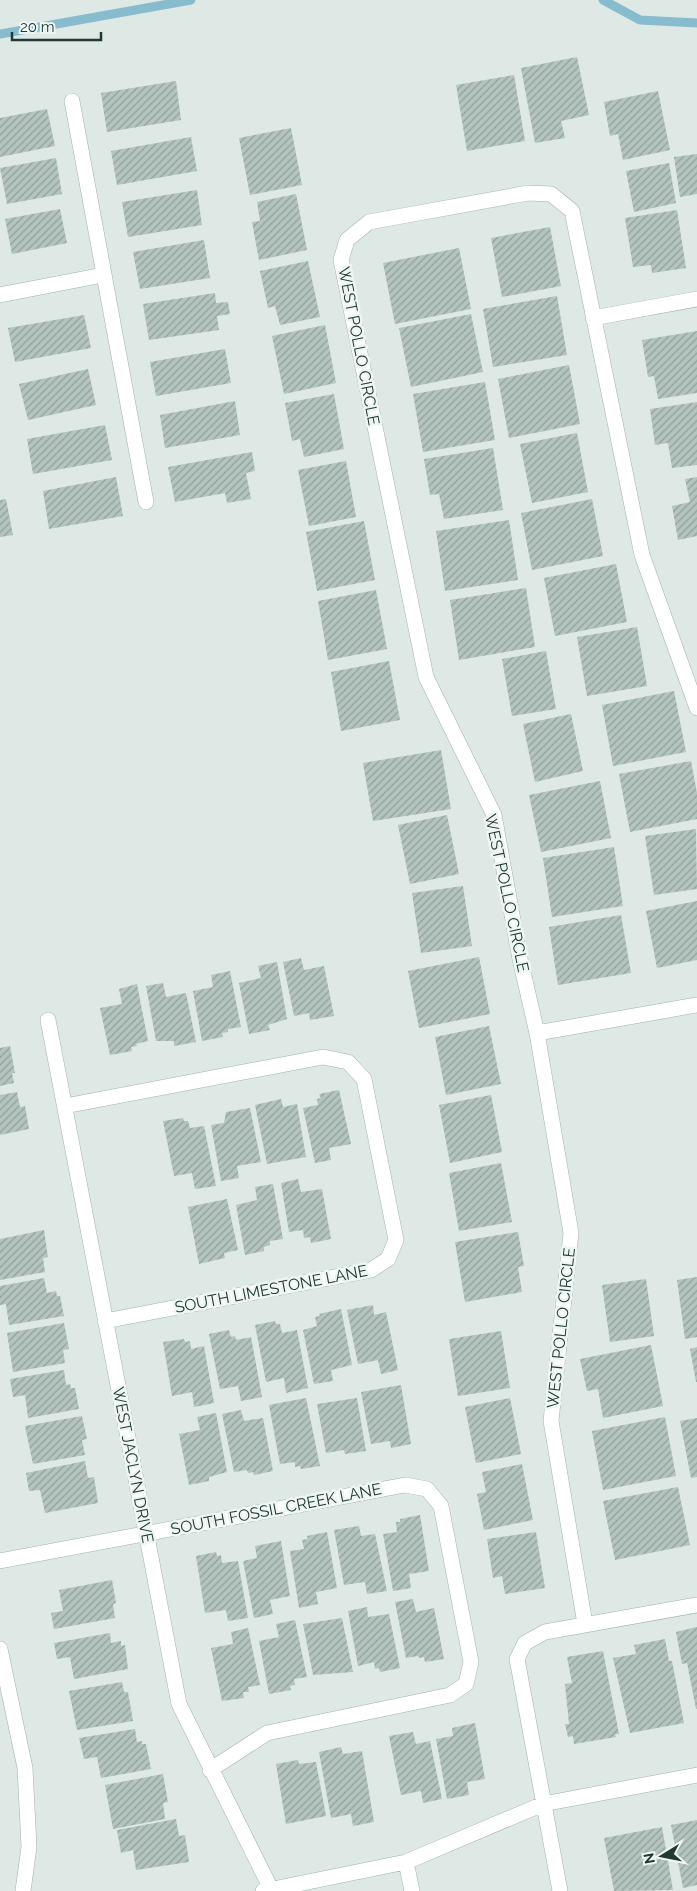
<svg xmlns="http://www.w3.org/2000/svg" width="697" height="1891" viewBox="0 0 697 1891" font-family="Raleway,sans-serif">
<defs>
<pattern id="building-hatch" width="6" height="6" patternUnits="userSpaceOnUse" patternTransform="scale(1.25)"><rect width="6" height="6" fill="#b4c4bf"/><path d="M-1 1l2-2M0 6l6-6M5 7l2-2" fill="none" stroke="#92a09c"/></pattern>
</defs>
<rect width="100%" height="100%" fill="#dee9e6"/>
<g fill="none" stroke-linecap="round" stroke-linejoin="round">
<path stroke="#87bbce" stroke-width="9" d="M603,0L640,20L697,23
M0,34L191,0"/>
</g>
<path fill="url(#building-hatch)" d="M577,57L589,115L561,121L565,138L535,143L521,68Z
M514,75L525,141L467,151L456,85Z
M176,81L181,120L107,132L101,93Z
M658,91L670,150L623,160L618,134L610,136L604,102Z
M47,109L55,146L0,157V118Z
M291,128L302,185L250,195L239,138Z
M191,137L197,171L117,185L111,151Z
M697,154V194L680,197L674,157Z
M56,158L62,194L7,204L0,168Z
M669,163L676,203L634,212L626,171Z
M197,190L202,225L128,237L122,202Z
M296,194L307,250L259,260L252,222L260,221L257,202Z
M60,209L67,243L12,254L5,219Z
M677,210L686,268L652,273L651,265L633,267L625,218Z
M550,227L561,286L502,297L491,238Z
M204,240L210,278L140,289L133,252Z
M459,248L471,309L395,324L383,263Z
M308,261L320,317L280,325L275,306L268,308L260,271Z
M215,293L216,303L228,302L230,314L217,316L219,330L149,340L143,304Z
M557,296L567,355L493,367L483,309Z
M471,314L483,372L411,387L399,328Z
M84,315L91,348L15,362L8,328Z
M325,325L336,383L284,394L272,336Z
M697,331V393L658,399L654,376L648,377L642,340Z
M225,349L231,383L156,396L150,362Z
M569,365L580,424L509,438L498,379Z
M88,369L96,405L28,420L19,384Z
M485,382L495,440L423,452L413,394Z
M334,394L344,449L304,457L300,439L292,441L285,403Z
M235,401L240,435L165,448L160,415Z
M697,402V465L672,468L668,443L655,445L650,409Z
M105,425L112,460L33,474L27,439Z
M577,433L588,492L532,503L520,444Z
M493,448L503,510L444,519L439,494L430,495L424,459Z
M252,452L255,471L246,473L251,499L227,503L225,493L175,502L168,467Z
M346,461L356,517L309,526L298,470Z
M116,477L123,516L49,529L43,491Z
M697,477V536L678,540L672,506L690,502L685,479Z
M6,499L13,535L0,537V500Z
M592,499L603,556L532,570L521,513Z
M509,520L518,580L445,591L436,531Z
M364,521L375,580L317,591L306,532Z
M616,564L627,622L555,636L544,578Z
M526,588L535,647L459,660L450,600Z
M376,590L387,649L328,660L318,601Z
M637,627L647,686L587,696L577,637Z
M546,651L556,709L512,716L502,659Z
M389,661L400,720L341,731L331,672Z
M674,691L686,752L613,766L602,705Z
M571,714L583,771L535,782L523,724Z
M441,750L451,809L373,821L363,763Z
M691,761L697,793V819L630,832L619,774Z
M600,781L611,838L541,852L529,795Z
M447,815L459,874L410,884L398,825Z
M696,829L697,889L654,895L645,836Z
M614,847L623,906L552,917L543,858Z
M463,886L472,946L421,953L412,893Z
M697,901V960L657,968L646,911Z
M621,915L631,973L558,985L549,927Z
M479,957L490,1014L419,1028L408,971Z
M301,958L304,970L324,966L334,1016L310,1020L309,1013L294,1016L283,962Z
M277,962L287,1019L268,1025L270,1030L249,1034L239,983L261,978L258,966Z
M230,971L241,1027L228,1029V1032L222,1033L223,1037L202,1041L193,991L213,987L211,975Z
M163,983L166,997L186,993L196,1042L174,1046V1041H156L146,986Z
M137,984L148,1041L136,1044L137,1046L131,1047L132,1051L110,1055L100,1008L122,1004L119,989Z
M489,1026L501,1084L446,1095L435,1037Z
M10,1046L15,1073H12L14,1083L0,1086V1048Z
M339,1090L351,1144L329,1148L331,1160L315,1163L303,1108L318,1105L317,1099L321,1098L319,1094Z
M17,1092L20,1107L25,1106L29,1129L0,1135V1095Z
M491,1095L502,1152L450,1163L439,1105Z
M281,1099L283,1107L297,1104L306,1157L267,1164L255,1105Z
M250,1108L261,1162L237,1166L239,1178L221,1181L211,1125L224,1123L226,1112Z
M183,1118L184,1121H188L190,1128L204,1126L216,1186L195,1189L192,1173L174,1176L163,1121Z
M501,1163L512,1222L459,1231L449,1173Z
M298,1179L301,1192L322,1189L331,1239L311,1243L310,1237L304,1238L303,1230L289,1232L281,1183Z
M273,1184L283,1239L270,1241V1245L264,1247V1251L245,1255L236,1205L257,1200L255,1187Z
M227,1199L238,1250L224,1253L225,1258L199,1264L188,1207Z
M44,1230L48,1257L43,1258L45,1272L0,1280V1239Z
M518,1232L524,1266L518,1267L522,1292L465,1302L455,1242Z
M697,1277V1337L685,1339L677,1280Z
M44,1278L47,1293L56,1291L57,1296H60L64,1316L9,1325L6,1304L0,1305V1286Z
M646,1279L654,1336L610,1342L602,1285Z
M373,1305L374,1315L386,1312L398,1370L381,1374L378,1360L358,1364L347,1310Z
M341,1309L352,1365L331,1370L333,1381L314,1384L303,1330L317,1326L315,1317L320,1316L319,1314Z
M275,1321L276,1324H280L282,1333L297,1330L308,1388L286,1393L284,1378L266,1382L255,1325Z
M64,1323L69,1349L63,1350L65,1363L13,1372L7,1333Z
M229,1330L231,1337L235,1336L236,1340L251,1337L262,1397L241,1401L238,1386L220,1389L209,1334Z
M501,1331L510,1388L458,1396L449,1339Z
M184,1339L185,1342L190,1341L191,1349L204,1346L214,1403L194,1407L192,1392L172,1396L163,1342Z
M651,1345L663,1406L603,1418L598,1389L587,1391L580,1359Z
M697,1347V1382H696L690,1349Z
M64,1370L66,1385L70,1384L71,1388H75L79,1409L28,1418L25,1395L13,1397L10,1379Z
M401,1385L411,1444L391,1448L390,1441L371,1444L361,1392Z
M306,1398L320,1466L301,1469L300,1466L295,1467V1462L280,1464L269,1405Z
M357,1398L366,1451L345,1454L344,1450L326,1453L317,1404Z
M510,1398L521,1454L476,1463L465,1407Z
M241,1410L244,1421L263,1418L273,1471L254,1475L253,1472L248,1473L247,1470L234,1472L222,1414Z
M216,1413L227,1472L209,1477V1481L189,1485L179,1434L200,1430L197,1417Z
M82,1416L87,1439L82,1440L85,1455L33,1464L25,1426Z
M665,1417L676,1476L603,1490L592,1431Z
M697,1418V1477L691,1478L680,1421Z
M85,1461L88,1478L94,1477L98,1503L45,1513L40,1490L29,1491L26,1473Z
M522,1464L533,1520L484,1530L477,1494L486,1492L482,1472Z
M678,1487L690,1545L615,1560L603,1501Z
M420,1515L429,1571L409,1574L411,1588L393,1591L383,1534L397,1532L396,1522H400V1519Z
M359,1526L361,1536L375,1534L387,1591L367,1594L365,1582L344,1585L334,1530Z
M327,1532L337,1588L316,1592L318,1604L299,1608L290,1551L304,1549L302,1540L308,1539L307,1536Z
M536,1532L545,1588L505,1594L502,1576L493,1578L487,1539Z
M281,1541L290,1596L270,1600L273,1614L254,1618L243,1561L257,1558L255,1546Z
M216,1552L217,1556L221,1555L222,1563L238,1561L248,1618L228,1621L226,1610L205,1613L196,1556Z
M112,1580L116,1603L113,1604L115,1618L54,1629L51,1613L63,1611L59,1590Z
M413,1599L416,1612L434,1608L444,1659L425,1662L424,1657L419,1658L418,1656L406,1658L395,1602Z
M367,1607L368,1617L389,1614L400,1668L380,1672L379,1668L375,1669L374,1662L358,1666L348,1611Z
M342,1618L353,1672L313,1675L303,1624Z
M295,1620L307,1677L294,1679L295,1685L290,1686L291,1690L269,1694L259,1641L279,1637L276,1624Z
M697,1627V1709H696L687,1663L682,1664L676,1632Z
M248,1628L260,1685L248,1687L249,1692H243L244,1698L222,1701L211,1648L233,1644L231,1632Z
M110,1633L111,1643L121,1641V1646L125,1645L128,1669L74,1679L70,1657L57,1659L54,1643Z
M665,1639L669,1661H672L684,1723L630,1733L613,1658L636,1654L634,1645Z
M603,1651L619,1734H615L616,1737L574,1744L573,1736L568,1737L565,1724H569L565,1684L572,1683L567,1657Z
M122,1682L124,1692H128L133,1721L77,1730L69,1691Z
M475,1723L485,1779L467,1782L469,1795L447,1799L436,1739L453,1736L452,1728Z
M135,1729L137,1742L142,1741V1744H146L151,1769L101,1778L97,1757L84,1759L79,1738Z
M413,1732L416,1744L430,1741L442,1799L423,1803L421,1791L401,1795L389,1736Z
M341,1747L343,1754L362,1751L374,1822L353,1826L351,1814L331,1818L319,1752Z
M298,1760L299,1764L316,1762L326,1816L286,1824L276,1764Z
M163,1774L168,1802L163,1803L165,1819L113,1829L105,1785Z
M176,1819L179,1836L185,1835L189,1862L136,1870L133,1850L121,1853L117,1830Z
M697,1820V1885L683,1888L671,1825Z
M662,1827L673,1890L614,1891L604,1838Z"/>
<g fill="none" stroke-linecap="round" stroke-linejoin="round">
<defs>
<path id="minor" d="M72,101L146,502
M0,295L103,275
M593,318L697,299
M48,1020L179,1704L272,1891
M537,1033L697,1005
M65,1106L323,1057L348,1062L364,1079L396,1240L388,1259L371,1270L105,1321
M0,1561L405,1485L427,1489L441,1506L471,1662L466,1684L450,1695L267,1733L210,1770
M585,1624L551,1421L571,1233L537,1033L520,959L494,815L426,677L341,260L347,240L369,222L528,193L551,194L572,211L642,555L697,708
M0,1649L25,1768L29,1847L23,1891
M406,1862L412,1891
M263,1891L406,1862L543,1804L697,1775
M560,1891L517,1659L525,1643L545,1632L697,1605"/>
</defs>
<use href="#minor" stroke="#a1b1ad" stroke-width="16"/>
<use href="#minor" stroke="#fff" stroke-width="15"/>
</g>
<g text-anchor="middle" dominant-baseline="central" stroke-width="5" stroke-linejoin="round" paint-order="stroke">
<g font-size="16" fill="#203935" stroke="#eef6f3">
<text transform="translate(359 346) rotate(79)">WEST POLLO CIRCLE</text>
<text transform="translate(507 893) rotate(78)">WEST POLLO CIRCLE</text>
<text transform="translate(271 1289) rotate(-11)">SOUTH LIMESTONE LANE</text>
<text transform="translate(561 1328) rotate(-84)">WEST POLLO CIRCLE</text>
<text transform="translate(133 1465) rotate(79)">WEST JACLYN DRIVE</text>
<text transform="translate(276 1509) rotate(-11)">SOUTH FOSSIL CREEK LANE</text>
</g>
</g>
<g transform="translate(662 1856) rotate(260)" stroke="#eef6f3" stroke-width="4" paint-order="stroke">
<path d="M0-4L9 19L0 12L-9 19Z" fill="#203935"/>
<text y="-8" font-size="14" font-weight="bold" text-anchor="middle" fill="#203935">N</text>
</g>
<path d="M12 32v8h89v-8" fill="none" stroke="#203935" stroke-width="2.5"/>
<text x="20" y="32" font-size="15" fill="#203935" stroke="#eef6f3" stroke-width="4" paint-order="stroke">20 m</text>
</svg>
